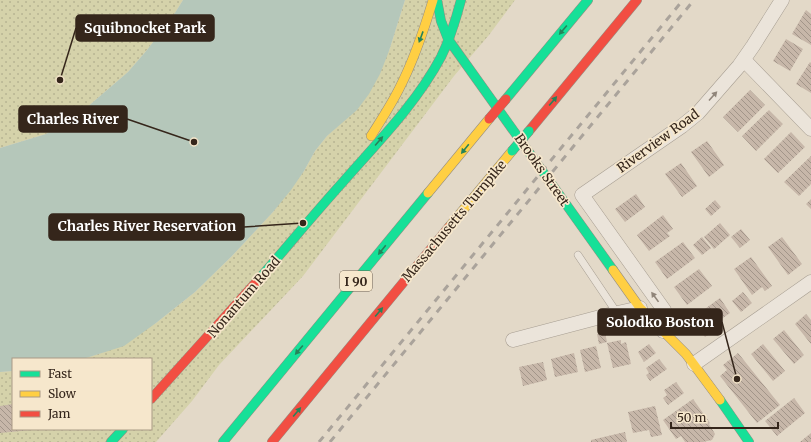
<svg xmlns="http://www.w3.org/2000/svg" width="811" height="442" viewBox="0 0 811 442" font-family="Merriweather,serif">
<defs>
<pattern id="park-dots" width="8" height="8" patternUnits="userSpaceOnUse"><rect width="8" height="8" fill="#d5d2aa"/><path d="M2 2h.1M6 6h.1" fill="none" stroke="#b7b492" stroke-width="1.8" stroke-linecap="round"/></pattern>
<pattern id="building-back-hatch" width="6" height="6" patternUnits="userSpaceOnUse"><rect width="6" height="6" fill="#c7b7a9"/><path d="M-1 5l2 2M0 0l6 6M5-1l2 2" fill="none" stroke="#a29589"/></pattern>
</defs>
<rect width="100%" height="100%" fill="#e3d9c8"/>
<path fill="url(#park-dots)" d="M0,0H183L173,16L147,50L128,72L78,115L46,134L0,148Z
M405,0H515L489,35L454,76L303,276L219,365L192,401L156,442H0V372L13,371V429H151V359H83L104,352L156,323L195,292L232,256L273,212L304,171L315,151L327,136L340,124L389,51Z"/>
<path fill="#b5c7ba" d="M183,0H405L389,51L380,74L369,94L357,110L327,136L315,151L304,171L291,190L273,212L232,256L195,292L156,323L124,346L83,359H13V371L0,372V148L46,134L78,115L128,72L147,50L173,16Z"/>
<path fill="url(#building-back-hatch)" d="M806,10L811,14V45L792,34Z
M786,39L803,49L790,71L773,61Z
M810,62L811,63V93L796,84Z
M750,90L765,105L738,132L723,117Z
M769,110L783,124L756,151L742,136Z
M791,132L805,147L778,173L764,159Z
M707,141L724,165L709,177L691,152Z
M811,156V184L799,196L784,182Z
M681,163L697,186L682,197L665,174Z
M636,194L645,207L625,222L615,209Z
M811,199V209L806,204Z
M715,200L721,207L711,216L705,209Z
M663,215L673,229L667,233L670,236L649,251L637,235Z
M720,223L730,235L714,249L704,237Z
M741,229L750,240L740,248L731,237Z
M702,237L711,248L702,255L693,245Z
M782,237L802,264L788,275L768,247Z
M683,242L695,258L667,279L655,262Z
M751,257L772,286L765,291L762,287L752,295L734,269Z
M699,269L712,286L687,305L674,287Z
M743,292L752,303L741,312L732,301Z
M720,298L730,313L717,322L721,326L705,337L691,319Z
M806,314L811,320V344L795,324Z
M784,330L804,355L794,364L773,339Z
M605,332L607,342L599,344L597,334Z
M621,340V344L626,342L631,364L613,368L607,343Z
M649,344L656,353L644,362L638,352Z
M763,344L785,371L773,381L751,354Z
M596,346L601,368L585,372L580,350Z
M574,353L578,372L555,377L551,359Z
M738,353L780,405L757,423L720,376L727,370L723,365Z
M659,359L667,369L650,381L646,375L649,373L646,368Z
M543,362L547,380L523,386L519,367Z
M676,382L684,393L668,405L663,398L667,395L664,390Z
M794,398L805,413L777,436L765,421Z
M693,399L710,423L709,424L715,434L712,440L703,442H685L681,436L676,439L663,420Z
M13,404V429H31V430L0,433V406Z
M655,406L662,435L651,437L649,430L633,433L628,412Z
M625,432L627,442H591V440Z
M811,433V442H800Z"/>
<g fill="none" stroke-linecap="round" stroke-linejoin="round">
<defs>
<path id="lane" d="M578,255L617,313"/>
<path id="street" d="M744,60L811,129
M663,331L667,319L664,310L582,195L682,126L698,113L739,66L753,46L782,0
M513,340L604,316L640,308
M694,364L811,282"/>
<path id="fast" d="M437,0L441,21L448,39L613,270
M506,99L588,0
M259,279C287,247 314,214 342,183C377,143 416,104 441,57C450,39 456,19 461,0
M720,400L749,442
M111,442L123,429
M223,442L428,193"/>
<path id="slow" d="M371,136C381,120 391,105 399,89C414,60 424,30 433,0
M428,193L489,119
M449,227L512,151
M613,270L640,308L686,354L720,400"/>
<path id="jam" d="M529,131L637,0
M151,399L259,279
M272,442L449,227"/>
</defs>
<use href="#lane" stroke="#a79e92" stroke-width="8"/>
<use href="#street" stroke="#a79e92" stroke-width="15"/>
<use href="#fast" stroke="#978e82" stroke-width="10"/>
<use href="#slow" stroke="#978e82" stroke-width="10"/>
<use href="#jam" stroke="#978e82" stroke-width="10"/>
<use href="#lane" stroke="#ebe4da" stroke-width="7"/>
<use href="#street" stroke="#ebe4da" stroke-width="14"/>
<use href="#fast" stroke="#16e098" stroke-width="9"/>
<use href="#slow" stroke="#ffcf43" stroke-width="9"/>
<use href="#jam" stroke="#f24e42" stroke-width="9"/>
<path stroke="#aaa39b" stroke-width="3" stroke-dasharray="7 7" stroke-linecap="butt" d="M319,442L683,0
M330,442L694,0"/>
<defs>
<path id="fast-bridge" d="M512,151L529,131"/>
<path id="jam-bridge" d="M489,119L506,99"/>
</defs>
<use href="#fast-bridge" stroke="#8d8479" stroke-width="10" stroke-linecap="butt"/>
<use href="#jam-bridge" stroke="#8d8479" stroke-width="10" stroke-linecap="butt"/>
<use href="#fast-bridge" stroke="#16e098" stroke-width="9"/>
<use href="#jam-bridge" stroke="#f24e42" stroke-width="9"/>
</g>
<defs><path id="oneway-solid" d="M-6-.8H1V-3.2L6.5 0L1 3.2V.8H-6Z"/></defs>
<g fill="#26835a">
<use href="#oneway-solid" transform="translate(563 30) rotate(130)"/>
<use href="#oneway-solid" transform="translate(421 37) rotate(110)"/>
<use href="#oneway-solid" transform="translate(553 101) rotate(-50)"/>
<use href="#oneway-solid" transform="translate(379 141) rotate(-49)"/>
<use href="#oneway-solid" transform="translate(465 149) rotate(129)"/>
<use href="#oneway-solid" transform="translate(382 250) rotate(129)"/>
<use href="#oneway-solid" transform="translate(379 312) rotate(-50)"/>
<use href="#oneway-solid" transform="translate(299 350) rotate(130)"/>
<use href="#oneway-solid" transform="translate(297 412) rotate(-50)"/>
</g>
<g fill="#90857a">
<use href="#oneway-solid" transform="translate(713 96) rotate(-48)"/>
<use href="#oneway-solid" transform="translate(655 297) rotate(-126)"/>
</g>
<g text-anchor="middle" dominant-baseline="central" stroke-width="3.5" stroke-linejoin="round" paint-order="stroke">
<rect fill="#f6e7cc" stroke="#6f6050" stroke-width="1" x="340" y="271" width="32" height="20" rx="3"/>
<g font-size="12" font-weight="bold" fill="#35261b">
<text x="356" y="281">I 90</text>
</g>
<g font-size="13" fill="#35261b" stroke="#f6e7cc">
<text transform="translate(658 141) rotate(-36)">Riverview Road</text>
<text transform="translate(542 170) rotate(55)">Brooks Street</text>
<text transform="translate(454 221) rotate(-50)">Massachusetts Turnpike</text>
<text transform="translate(244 297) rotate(-49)">Nonantum Road</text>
</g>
</g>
<path fill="none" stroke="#35261b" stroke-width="1.5" d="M60 80L76 28M194 142L127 119M303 223L244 227M737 379L722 322"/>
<g fill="#35261b" stroke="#f6e7cc" stroke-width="1.5">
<circle cx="60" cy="80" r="4"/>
<circle cx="194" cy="142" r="4"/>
<circle cx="303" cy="223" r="4"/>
<circle cx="737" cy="379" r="4"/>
</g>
<g fill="#35261b" stroke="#35261b" stroke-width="1.5">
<rect x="76" y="15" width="138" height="26" rx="4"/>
<rect x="19" y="106" width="108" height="26" rx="4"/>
<rect x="49" y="214" width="195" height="26" rx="4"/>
<rect x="598" y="309" width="124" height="26" rx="4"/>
</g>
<g font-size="14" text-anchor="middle" font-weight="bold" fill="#fff">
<text x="145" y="33">Squibnocket Park</text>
<text x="73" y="124">Charles River</text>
<text x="147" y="231">Charles River Reservation</text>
<text x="660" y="327">Solodko Boston</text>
</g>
<rect x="12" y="358" width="140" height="72" fill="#f6e7cc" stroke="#a99a85"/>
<rect x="20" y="371" width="20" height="6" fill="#16e098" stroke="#a99a85"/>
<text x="48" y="378" font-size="12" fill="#35261b">Fast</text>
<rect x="20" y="391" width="20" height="6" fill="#ffcf43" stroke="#a99a85"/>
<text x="48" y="398" font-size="12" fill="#35261b">Slow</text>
<rect x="20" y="411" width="20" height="6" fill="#f24e42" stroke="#a99a85"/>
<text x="48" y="418" font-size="12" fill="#35261b">Jam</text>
<path d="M671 422v6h107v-6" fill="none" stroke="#35261b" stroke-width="2"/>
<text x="677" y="422" font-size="12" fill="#35261b" stroke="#f6e7cc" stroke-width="3" paint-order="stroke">50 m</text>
</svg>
